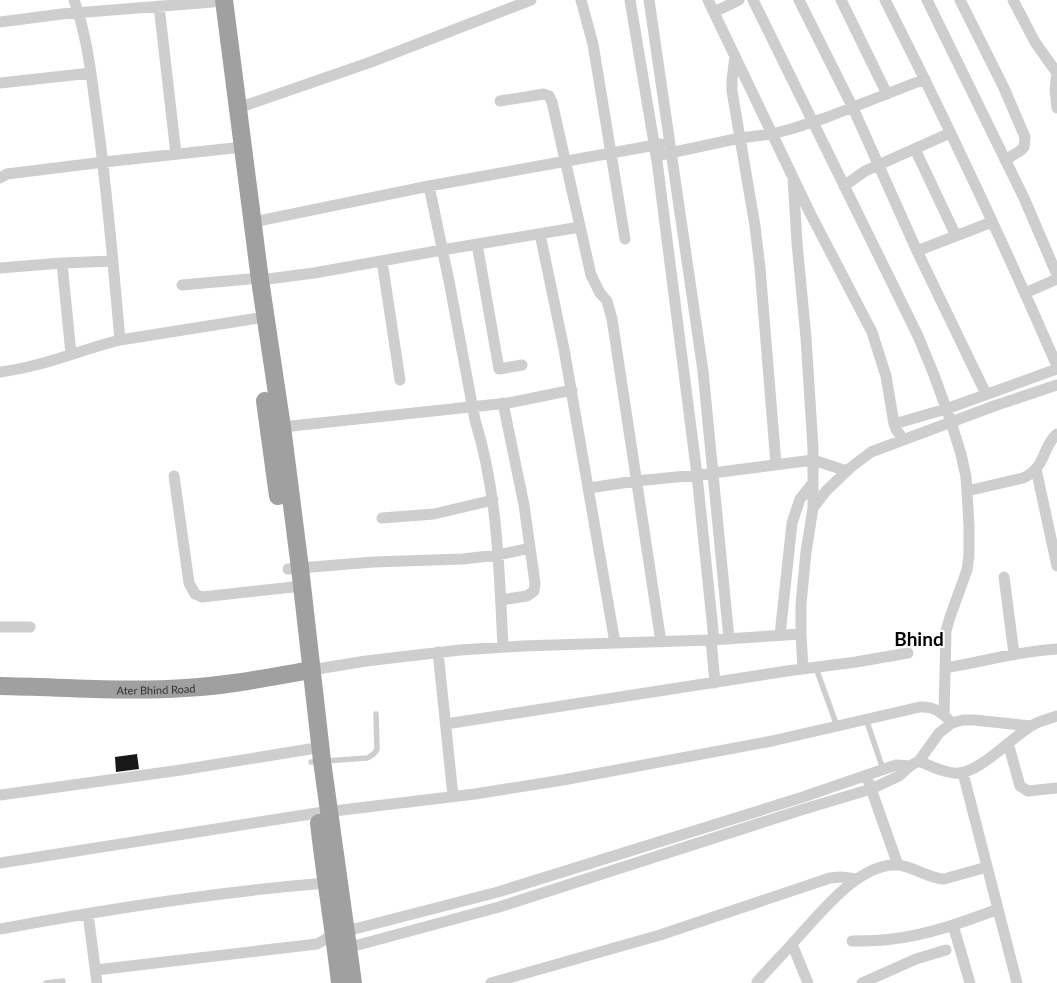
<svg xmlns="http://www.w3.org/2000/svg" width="1057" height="983" viewBox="0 0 1057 983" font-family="Lato,sans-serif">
<rect width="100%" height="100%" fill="#fff"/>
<path fill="#181818" d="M137,754L139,769L116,772L115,757Z"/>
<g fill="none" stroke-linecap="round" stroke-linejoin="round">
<path stroke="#cecece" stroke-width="5.5" d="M816,668L837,726
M866,719L883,769
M311,762L367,758C372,756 375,754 377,749L376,714
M46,983L63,981"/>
<path stroke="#cecece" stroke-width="11" d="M74,0C87,35 91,74 96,110C107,187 113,263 120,340
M581,0L593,44L625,239
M630,0L657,161L697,475L714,640
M649,0L703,371L729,639
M708,0L810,213L872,332L886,376L894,424L897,431L904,440
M753,0L918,336L934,375L950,419L961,454L966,477L969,525V555L967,570L950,617L946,631L944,715
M799,0L853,108L917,251L986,394
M841,0L887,94
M885,0C946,120 1003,242 1057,366
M927,0L1024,198L1057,275
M960,0L1004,88L1025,137L1024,147L1020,151L1005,160
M1013,0L1035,42L1057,73
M159,6L176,154
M714,12L739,0
M0,22L62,14L213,2
M735,56L732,80V91L755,226L760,268L776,464
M1057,73L1055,90L1057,108
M0,83L91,73
M500,101L544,94L549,96L552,102L591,275L600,293L607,301L612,319L661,642
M238,108L371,62L531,0
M915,149L956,236
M656,156L740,138L772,134L791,129L825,118L925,79
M793,177L797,243L806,338L813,448V508L806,552L801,604V634L803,669
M0,178L7,174L104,162L243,147
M429,186L449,281L475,420C498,494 499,570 503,647
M844,186L865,171L950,133
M253,222L429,186L661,144
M540,234L564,349L615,643
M477,244L499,369L522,365
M917,251L992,222
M382,261L400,380
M62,263L71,354
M0,268L62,263L113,261
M260,280L314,273L442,250L580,227
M182,285L249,279
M1025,293L1057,279
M0,372C41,367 80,350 120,340L265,317
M894,424L946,409L1057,369
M282,427L508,403L572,390
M1036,469L1057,566
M174,476L189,583L195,594L202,597L302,586
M589,488L636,481L697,475L813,460L847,471
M967,491L1023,478C1047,467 1041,448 1057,434
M813,508L826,491L850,468L871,452L994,406L1057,385
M382,518L434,514L493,500
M288,569L373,562L463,559L498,555L530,548
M1004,577L1014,654
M501,600L527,596L534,591L535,583L524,505L503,403
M0,627H30
M780,635L792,523L800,499L812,484
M711,640L715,683
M438,652L453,796
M945,668C982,662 1019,651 1057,649
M311,670L366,661L460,650L522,646L711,640L801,634
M446,724L787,671L856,662L908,653
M1008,743L1020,786L1028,791L1057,788
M919,761C930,766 942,772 954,773C977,776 1011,738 1031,726C1039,721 1048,719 1057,716
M963,773L1017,983
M869,783L898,865
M0,795L181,770L310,749
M0,863L317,813L475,794L563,780L772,741L920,707C935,706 942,713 952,723
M88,914L97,983
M953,925L970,983
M0,929C108,909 216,892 326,883
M852,941C865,941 879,941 892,939C928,935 964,922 998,909
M792,944L808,983
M343,949L499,907L801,810L871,789L899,776L910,766L919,761L939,733L952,723L963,720H974L1031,726
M96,970L317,944L335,934L498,892L803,797L896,765L910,766
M757,982C771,966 786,951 800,935C823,910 860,863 897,865C913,866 927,878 944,879L987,867
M491,983L660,935L830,878L841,877L857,879
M862,983L916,959L946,950"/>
<g stroke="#a0a0a0" stroke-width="18">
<path d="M224,0L260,280L282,427L300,568L322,761L353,983"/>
<path d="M265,401L278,496"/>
<path id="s1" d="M0,686C62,687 124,692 185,688C227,686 270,677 311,670"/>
<path d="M319,823C325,877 334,930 340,983"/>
</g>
</g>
<g text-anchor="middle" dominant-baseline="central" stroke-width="4" stroke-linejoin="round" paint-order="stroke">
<g font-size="11" fill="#313131" stroke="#fff">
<text stroke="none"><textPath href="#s1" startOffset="156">Ater Bhind Road</textPath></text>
</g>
<g font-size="19" font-weight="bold" fill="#000" stroke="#fff">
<text x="919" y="638">Bhind</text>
</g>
</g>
</svg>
